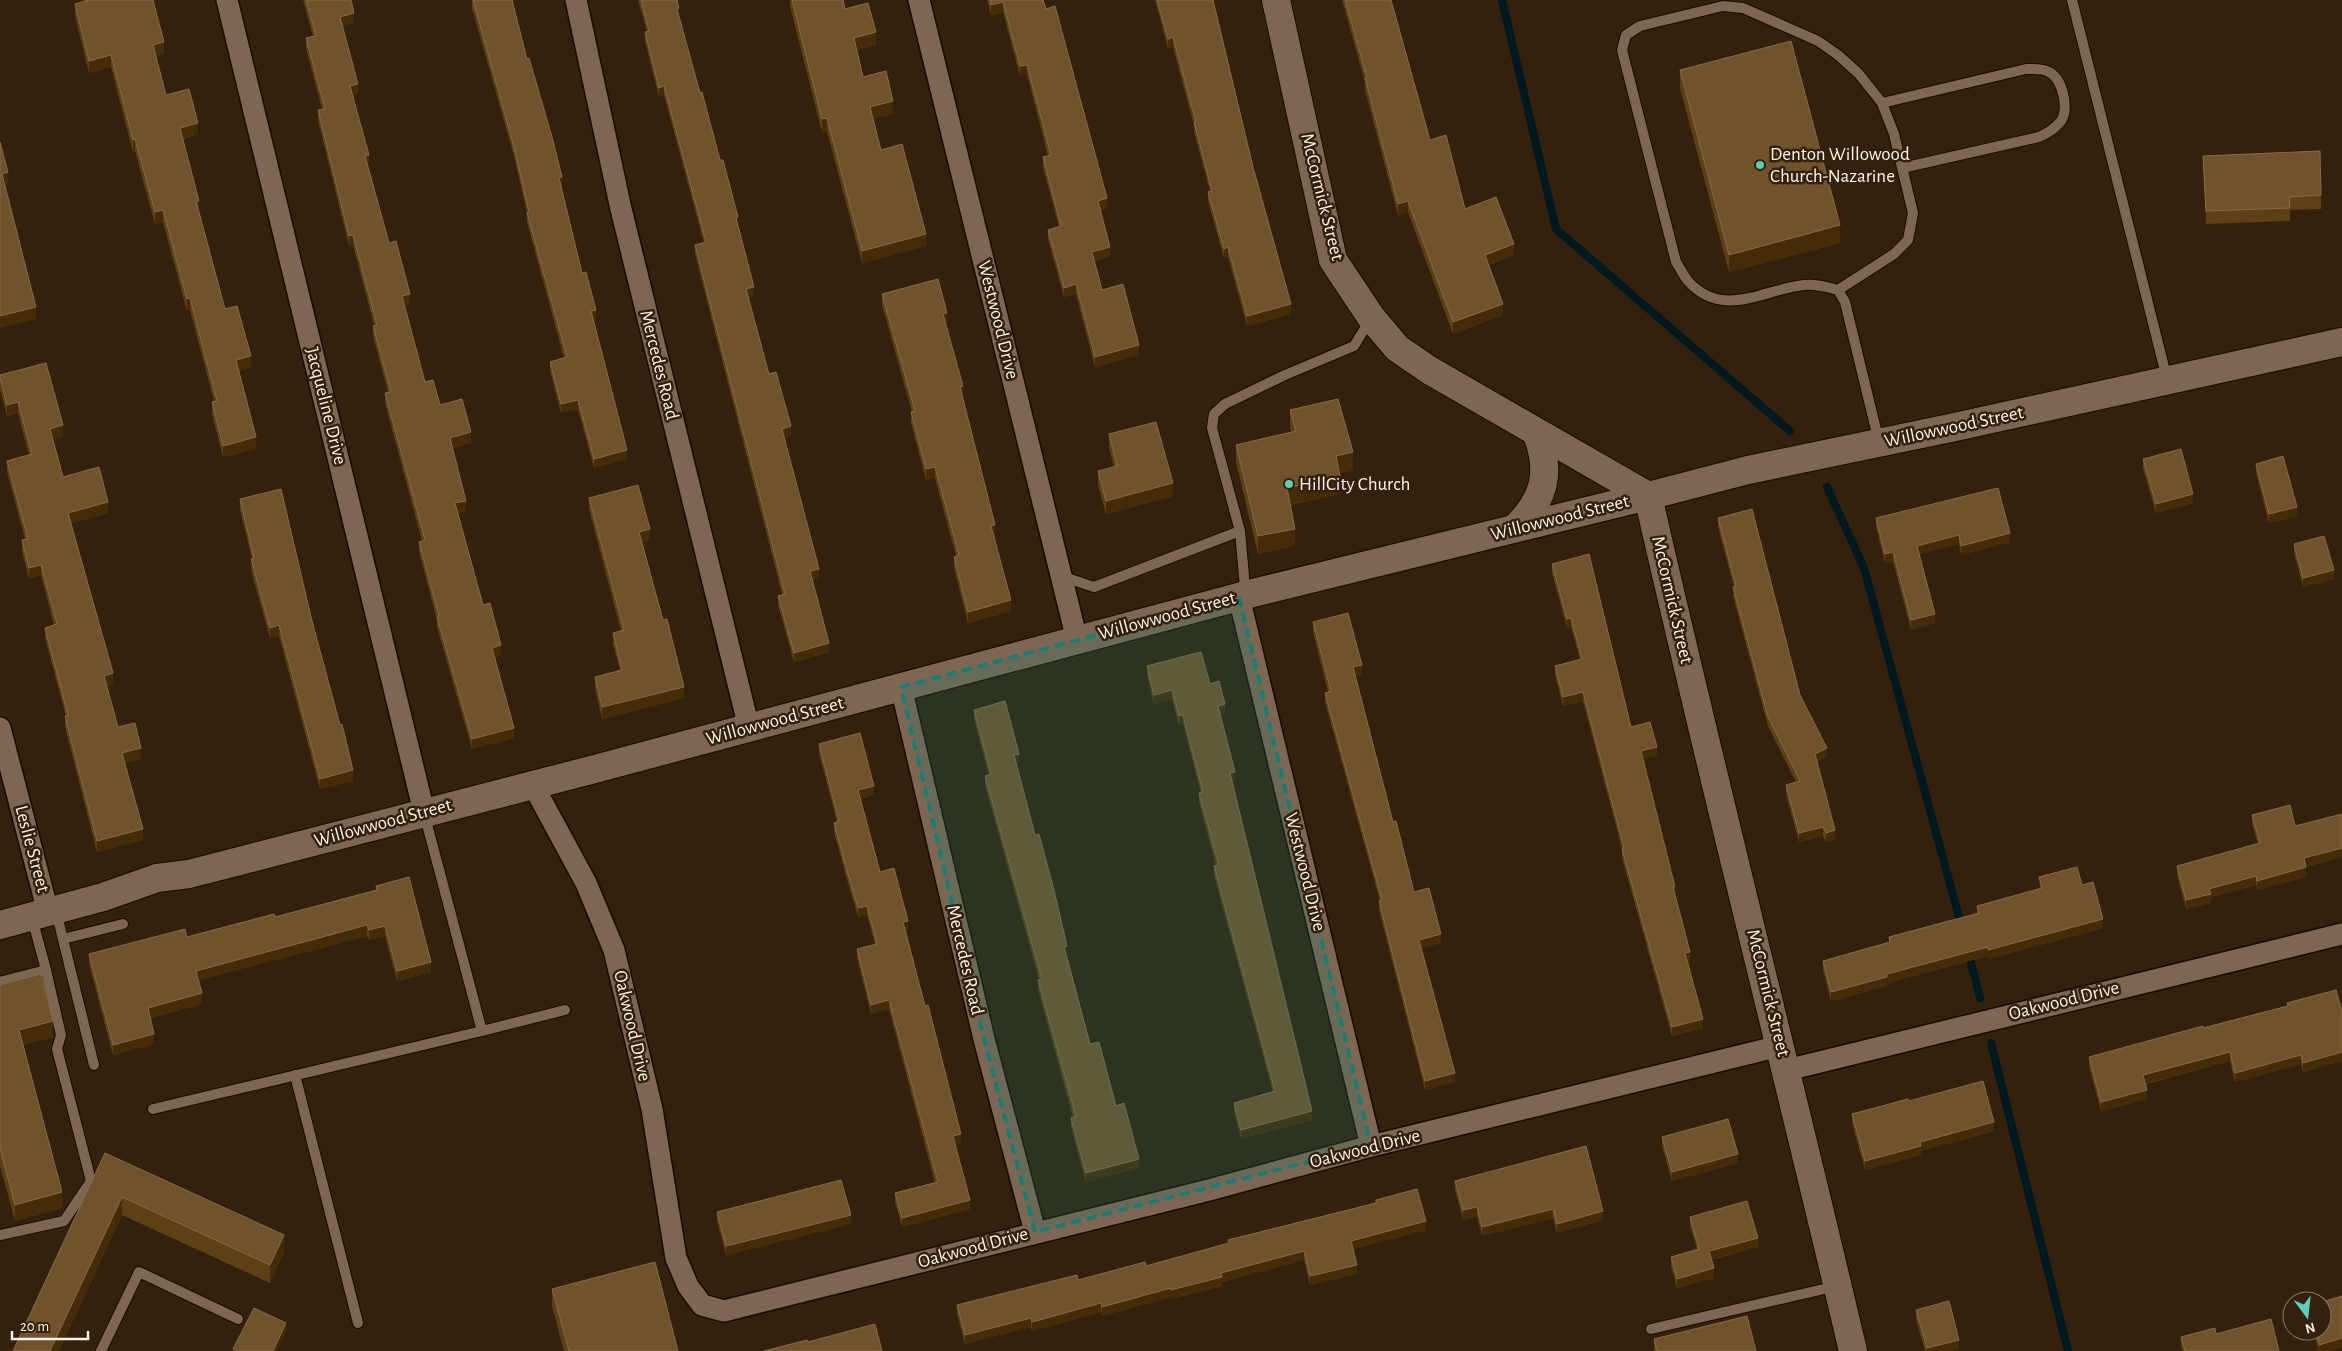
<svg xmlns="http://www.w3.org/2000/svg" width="2342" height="1351" viewBox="0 0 2342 1351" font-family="'Alegreya Sans',sans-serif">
<rect width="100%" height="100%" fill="#33210d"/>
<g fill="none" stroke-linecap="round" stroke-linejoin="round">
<path stroke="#00191e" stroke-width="8" d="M1502,0L1556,229L1790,431
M1827,487L1864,568L1962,928
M1968,951L1980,998
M1991,1043L2068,1351"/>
<defs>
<path id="lane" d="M2072,0L2167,379
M1882,103L2026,69C2034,69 2042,68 2049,72C2063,79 2069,109 2061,121C2055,129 2048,133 2039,137L1902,168
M1838,290L1894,254L1908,240L1913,213L1894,134L1882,103L1859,74L1838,55L1818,41L1743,8L1723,6L1640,26L1626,35L1622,50L1676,262C1680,268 1684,276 1688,281C1723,320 1764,289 1804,285C1816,284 1827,287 1838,290L1845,302L1879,442
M1061,576L1094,587L1240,531
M1250,590L1245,588L1240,531L1212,428L1214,414L1225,404L1285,375L1354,346L1370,320
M424,813L482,1031L565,1010
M56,911L94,1065
M63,939L123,924
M0,982L46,970L32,918
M295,1075L358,1323
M153,1109L482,1031
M0,1235L64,1221L91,1181L57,1049L61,1035L46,970
M1651,1329L1837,1286
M101,1351L139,1272L238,1319"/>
<path id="street" d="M227,0L424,812
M576,0L621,209L749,728
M919,0L1077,640
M1239,597L1371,1146
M901,687L984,1039L1035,1232
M0,728L48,912
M533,785L586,883L614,950L652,1109L676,1258L688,1286L702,1305L724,1311L1209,1190L1371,1146L1780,1046
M1787,1070L2342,934"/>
<path id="secondary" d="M1276,0L1333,260L1371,317L1397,348L1429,370L1648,496C1713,782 1786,1066 1853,1351
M1514,529C1545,500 1552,471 1536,432
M0,925L103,897L157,878L189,874L591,770L1257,592L1648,496L1748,470L1955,427L2342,342"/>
</defs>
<use href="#lane" stroke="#1a0a00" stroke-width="12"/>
<use href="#street" stroke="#1a0a00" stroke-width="24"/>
<use href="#secondary" stroke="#1a0a00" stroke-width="30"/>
<use href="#lane" stroke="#7d6752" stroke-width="10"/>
<use href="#street" stroke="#7d6752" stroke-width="21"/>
<use href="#secondary" stroke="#7d6752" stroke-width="28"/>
</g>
<path fill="#5f3f16" d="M85,0H153L164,54L156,56L166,95L198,134L183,139L199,212L225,309L251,368L239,371L256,449L223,457L212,414V402L214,401L190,310L187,311L163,222L155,224L135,151L133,152L111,67L89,73L75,16V4L85,1Z
M303,0H351L354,23L342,26L358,94L353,95L369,165H368L389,243L410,304L404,305L425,382L440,405L471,442L452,448L466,511L458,513L483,605L501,655L495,657L514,738L472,749L437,627V620L419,552V542L422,541L385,403V393L388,392L373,336V326L374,325L353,245L349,246L318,120V110L322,109L306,48V38L313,36Z
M472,0L562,186H561L582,273L596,319L593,320L627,459L594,468L578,409L561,413L550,371V362L564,358L527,222V213L514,156L472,8Z
M638,0H677L679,17L700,93L738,226L754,296L748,298L769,374L791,436L784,437L819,578L812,580L829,652L794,662L778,605V596L782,594L695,254V245L704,243L664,95L659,97L645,41V32L647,31Z
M790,0H843L845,9L876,45L857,50L863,77L893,114L873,119L881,150L926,246L862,263L827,131L822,132L790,6Z
M987,0H1043L1107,208L1100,210L1110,256L1094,261L1102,290L1139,355L1095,367L1076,294L1064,297L1048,239V230L1059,227L1043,167V157L1048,156L1027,74L1020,76L1003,12L991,15Z
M1155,0H1213L1253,167L1291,314L1247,326L1228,257L1224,258L1208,201V192L1210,191L1194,132V125L1173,47L1168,48Z
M1342,0H1391L1430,140L1465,209L1514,255L1489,265L1503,315L1453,334L1408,212L1398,215L1365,90V82Z
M1680,70L1840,243L1729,272L1680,88Z
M2203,156L2321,195V209L2290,210V221L2206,224Z
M882,294L947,324H946L1011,611L968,623L954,568V557L956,556L935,478L926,480L911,423V412H912L882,305Z
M0,375L63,436L53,439L63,477L108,513L71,523L113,684L107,686L118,727L141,759L125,763L143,840L97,852L65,727V716H66L45,638V628L54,625L41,575L29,579L22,551V540L25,539L7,472V461L29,455L18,413L7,416L0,389Z
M1290,410L1353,470L1340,473V494L1290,505L1295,546L1258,554L1236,462V445L1291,432L1290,427Z
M1109,434L1173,496L1106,514L1098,485V471L1114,467L1109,448Z
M2143,459L2193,503L2156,513L2143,468Z
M2256,464L2297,516L2269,523L2256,473Z
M589,498L650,540L642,543L684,698L602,719L595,688V677L620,670L613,644V633L621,631L589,509Z
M240,499L311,617L353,781L320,789L279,636L270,638L251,570L252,559L240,510Z
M1718,518L1800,695L1827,757L1817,762L1835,839L1826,842L1823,836L1799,842L1786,794V785L1796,782L1768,726L1733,596L1734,587L1718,527Z
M1876,518L2010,542L1961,555L1959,544L1919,554L1935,623L1911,630L1893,561L1885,563L1876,527Z
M2294,544L2334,579L2303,587L2294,553Z
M1552,564L1631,727L1657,756L1643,759L1690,961H1688L1703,1028L1672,1036L1622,858V849L1583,701L1563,706L1555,675V666L1580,659L1571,627L1567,628L1552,573Z
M1313,622L1362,674L1355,676L1393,822L1414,892L1441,943L1421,948L1455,1082L1425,1090L1379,910L1380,901L1325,702V693L1328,692L1313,632Z
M1147,666L1210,684L1225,713L1220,714L1235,781L1232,782L1312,1120L1241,1139L1234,1112V1103L1273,1092L1214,875V866L1216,865L1199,802V793H1201L1183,724L1179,725L1172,699L1154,704L1147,675Z
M974,710L1019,763L1016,764L1067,955L1090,1044L1116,1106L1139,1168L1086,1182L1071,1127V1118L1073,1117L1038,989V980L1039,979L985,785V776L989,775L974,719Z
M819,744L874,795L860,799L880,872L908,930L905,931L961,1143L955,1144L970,1209L902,1227L895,1202V1193L935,1183L889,1009L871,1014L857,958V949L875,944L867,915L858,917L846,876L834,832V823L837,822L819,753Z
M2252,815L2295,826L2342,857L2306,867V877L2257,890L2256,885L2211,897V903L2186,909L2177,875V866L2258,844L2252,824Z
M2039,877L2082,885L2103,928L1988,959V956L1887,983V986L1831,1001L1823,970V961L1889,943V937L1977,914V906L2040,889Z
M376,886L431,972L397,981L385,936L369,940L367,936L198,980L202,1004L150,1018L154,1044L113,1055L89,964V954L187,937L275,917L376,890Z
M0,985L53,1037L23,1045L62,1208L15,1221L0,1165Z
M2287,1003L2342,1008V1061L2303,1072L2301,1064L2235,1082L2230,1061L2146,1084L2147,1099L2101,1111L2089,1066V1057L2203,1028L2287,1006Z
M1909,1101L1994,1131L1921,1151V1155L1865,1170L1852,1123V1114Z
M1662,1137L1738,1163L1672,1181L1662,1146Z
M105,1153L284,1252L270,1283L122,1215L59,1351H13Z
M1455,1181L1603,1220L1557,1233L1553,1218L1482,1236L1477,1216L1463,1220L1455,1190Z
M1376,1200L1426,1230L1353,1249L1357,1274L1310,1285L1304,1260L1222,1282V1286L1171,1299V1297L1102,1316L1101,1312L1032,1331L1031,1327L965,1344L957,1314V1305L1146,1266L1228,1244V1240L1376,1203Z
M717,1212L851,1224L726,1255L717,1221Z
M1690,1217L1758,1247L1711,1260L1714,1278L1677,1288L1671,1266V1257L1697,1249L1690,1226Z
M552,1289L678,1351H564L552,1306Z
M2342,1296V1347L2329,1351H2319L2313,1331H2322Z
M1916,1310L1959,1349L1950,1351H1925L1916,1319Z
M2216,1334L2279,1351H2183L2181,1346V1337Z
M1654,1339L1756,1351H1654Z"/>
<path fill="#462b09" d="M1003,2V12L991,15V5Z
M354,13V23L340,27V17Z
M876,32V45L854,51V38Z
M1173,37V47L1168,48V39Z
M164,42V54L153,57V45Z
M111,55V67L89,73V61Z
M1027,65V74L1020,76V66Z
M358,84V94L350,96V86Z
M664,86V95L659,97V88Z
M893,101V114L870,120V107Z
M827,118V131L822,132V119Z
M198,123V134L180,139V128Z
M135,139V151L133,152V140Z
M369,155V165L365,166V156Z
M8,172V184L2,185V174Z
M562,177V186L559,187V178Z
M1107,198V208L1098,210V201Z
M196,201H199V212Z
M1408,201V212L1398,215V204Z
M163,210V222L155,224V212Z
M738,217V226L736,227V218Z
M1840,225V243L1729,272V255Z
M926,234V246L862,263V251Z
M353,235V245L349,246V236Z
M1514,244V255L1485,266V255Z
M1110,247V256L1092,261V252Z
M1228,247V257L1224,258V249Z
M1076,284V294L1064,297V288Z
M754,287V296L746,298V289Z
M410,294V304L402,306V296Z
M190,298V310L187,311V299Z
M1291,304V314L1247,326V316Z
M1503,304V315L1453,334V322Z
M36,307V319L0,328V316Z
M596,310V319L591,320V311Z
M947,313V324L943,325V314Z
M1139,345V355L1095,367V357Z
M251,356V368L236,372V360Z
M963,386V397L960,387Z
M578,400V409L561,413V404Z
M18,402V413L7,416V405Z
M63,425V436L50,440V429Z
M791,426V436L782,438V429Z
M471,432V442L450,448V438Z
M256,437V449L223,457V446Z
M627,450V459L594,468V459Z
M1353,452V470L1336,474V456Z
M935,467V478L926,480V469Z
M1340,476V494L1287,505V488Z
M1173,483V496L1106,514V501Z
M2193,494V503L2156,513V504Z
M466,501V511L455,514V503Z
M108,502V513L68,524V513Z
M2297,507V516L2269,523V514Z
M995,525V536L991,537V526Z
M650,529V540L639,543V532Z
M1295,529V546L1258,554V536Z
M2010,533V542L1961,555V546Z
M1959,535V544L1917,555V546Z
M1893,552V561L1885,563V554Z
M41,565V575L29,579V568Z
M819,569V578L810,580V571Z
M2334,570V579L2303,587V578Z
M1011,600V611L968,623V612Z
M1935,614V623L1911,630V620Z
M1571,618V627L1567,628V619Z
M279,625V636L270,638V628Z
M829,643V652L794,662V653Z
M501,645V655L492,658V648Z
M1362,665V674L1353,676V667Z
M113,673V684L104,687V676Z
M684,687V698L602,719V707Z
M1172,690V699L1154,704V695Z
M1583,692V701L1563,706V697Z
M1225,704V713L1218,715V706Z
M1183,715V724L1179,725V716Z
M514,728V738L472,749V739Z
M1657,747V756L1641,760V751Z
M141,748V759L122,764V753Z
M1827,748V757L1815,763V754Z
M1019,754V763L1014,764V755Z
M353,770V781L320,789V779Z
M1235,772V781L1230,782V773Z
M874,786V795L858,799V790Z
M1823,827V836L1799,842V833Z
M143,829V840L97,852V841Z
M1835,830V839L1826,842V833Z
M2342,848V857L2304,868V858Z
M2306,867V877L2257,890V881Z
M2256,876V885L2211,897V903L2186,909V900L2209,889Z
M1673,887H1675V896H1673Z
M867,906V915L858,917V908Z
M2103,919V928L1988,959V950Z
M908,921V930L903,931V922Z
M367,925V936L196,981V971Z
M385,926V936L369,940V930Z
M1441,934V943L1419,949V940Z
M1067,946V955L1064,956V947Z
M1988,947V956L1887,983V986L1831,1001V992L1887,974Z
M1690,952V961L1685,962V953Z
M431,962V972L397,981V971Z
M202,993V1004L148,1018V1008Z
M889,1000V1009L871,1014V1005Z
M1703,1019V1028L1672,1036V1027Z
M53,1021V1037L19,1046V1030Z
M154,1034V1044L113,1055V1045Z
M2230,1052V1061L2143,1084V1075Z
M2342,1052V1061L2303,1072V1063Z
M2301,1055V1064L2235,1082V1073Z
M1455,1073V1082L1425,1090V1081Z
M2147,1090V1099L2101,1111V1102Z
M1312,1111V1120L1241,1139V1130Z
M1994,1122V1131L1921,1151V1155L1865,1170V1161L1920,1142Z
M961,1134V1143L953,1145V1136Z
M1738,1154V1163L1672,1181V1172Z
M1139,1159V1168L1086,1182V1173Z
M62,1192V1208L15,1221V1205Z
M122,1197V1215L59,1351H50Z
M970,1200V1209L902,1227V1218Z
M1477,1207V1216L1463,1220V1210Z
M1553,1209V1218L1482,1236V1227Z
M1603,1211V1220L1557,1233V1224Z
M851,1215V1224L726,1255V1246Z
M1426,1221V1230L1351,1250V1241Z
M284,1235V1252L270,1283V1265Z
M1758,1238V1247L1709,1260V1251Z
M1304,1251V1260L1222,1282V1286L1171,1299V1290L1221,1273Z
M1357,1265V1274L1310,1285V1276Z
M1714,1268V1278L1677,1288V1279Z
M1171,1288V1297L1102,1316V1307Z
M1101,1303V1312L1032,1331V1322Z
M1031,1318V1327L965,1344V1335Z
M286,1323V1332L277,1351H273Z
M2342,1338V1347L2329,1351H2319V1345Z
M1959,1340V1349L1950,1351H1927V1348Z"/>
<path fill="#70522c" stroke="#876b49" d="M88,0H153L164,42L153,45L166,95L189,89L198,123L180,128L199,201H196L225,309L237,306L251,356L236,360L256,437L223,446L212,402L217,401L190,298L187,299L163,210L155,212L135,139L133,140L111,55L89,61L75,4Z
M306,0H351L354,13L340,17L358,84L350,86L369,155L365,156L389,243L396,241L410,294L402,296L425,382L433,380L440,405L462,399L471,432L450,438L466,501L455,503L483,605L490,603L501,645L492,648L514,728L472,739L437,617L439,616L419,542L425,540L385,393L391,392L373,326L377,325L353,235L349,236L318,110L325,109L306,38L316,36Z
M473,0H512L527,59L529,58L552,137L562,177L559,178L582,273L586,272L596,310L591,311L627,450L594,459L578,400L561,404L550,362L567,357L527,213L529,212L514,147Z
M641,0H677L679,8L677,9L700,93L702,92L720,160H723L738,217L736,218L754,287L746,289L769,374L776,372L791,426L782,429L819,569L810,571L829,643L794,653L778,596L785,594L695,245L706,242L664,86L659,88L645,32L649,31Z
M792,0H843L845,9L868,3L876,32L854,38L863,77L886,71L893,101L870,107L881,150L902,144L926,234L862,251L827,118L822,119Z
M990,0H1043L1046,9L1055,6L1107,198L1098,201L1110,247L1092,252L1102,290L1123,284L1139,345L1095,357L1076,284L1064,288L1048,230L1061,226L1043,157L1051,155L1027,65L1020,66L1003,2L991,5Z
M1157,0H1213L1253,167L1291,304L1247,316L1228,247L1224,249L1208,192L1212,191L1194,122H1196L1173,37L1168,39Z
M1345,0H1391L1430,140L1446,135L1465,209L1496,197L1514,244L1485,255L1503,304L1453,322L1408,201L1398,204L1365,78H1367Z
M1791,41L1840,225L1729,255L1680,70Z
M0,142L8,172L2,174L36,307L0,316Z
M2320,151L2321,195L2289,197L2290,208L2206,211L2203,156Z
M938,279L947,313L943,314L963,386L960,387L995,525L991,526L1011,600L968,612L954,557L959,555L935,467L926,469L911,412L915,411L882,294Z
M46,363L63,425L50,429L63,477L99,467L108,502L68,513L113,673L104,676L118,727L135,723L141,748L122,753L143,829L97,841L65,716L68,715L45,628L57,624L41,565L29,568L22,540L28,539L7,461L32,454L18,402L7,405L0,378V375Z
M1338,399L1353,452L1336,456L1340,476L1287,488L1295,529L1258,536L1236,445L1296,431L1290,410Z
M1156,422L1173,483L1106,501L1098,471L1117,466L1109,434Z
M2181,449L2193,494L2156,504L2143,459Z
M2283,456L2297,507L2269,514L2256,464Z
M638,485L650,529L639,532L663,620L667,619L684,687L602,707L595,677L622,670L613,633L624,630L589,498Z
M1998,488L2010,533L1961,546L1959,535L1917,546L1935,614L1911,620L1893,552L1885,554L1876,518Z
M281,489L311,617L340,725L342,724L353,770L320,779L279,625L270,628L251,559L254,558L240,499Z
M1752,509L1800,695L1827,748L1815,754L1835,830L1826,833L1823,827L1799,833L1786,785L1800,781L1768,717L1733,587L1736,586L1718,518Z
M2324,536L2334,570L2303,578L2294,544Z
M1589,554L1631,727L1650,722L1657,747L1641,751L1675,887H1673L1690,952L1685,953L1703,1019L1672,1027L1622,849L1624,848L1583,692L1563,697L1555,666L1582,659L1571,618L1567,619L1552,564Z
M1348,613L1362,665L1353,667L1393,822L1396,821L1414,892L1429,888L1441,934L1419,940L1455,1073L1425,1081L1379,901L1382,900L1325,693L1331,691L1313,622Z
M1201,652L1210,684L1219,681L1225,704L1218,706L1235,772L1230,773L1312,1111L1241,1130L1234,1103L1275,1091L1214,866L1219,865L1199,793L1203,792L1183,715L1179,716L1172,690L1154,695L1147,666Z
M1005,701L1019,754L1014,755L1035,835L1039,834L1054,890L1067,946L1064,947L1090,1044L1099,1042L1116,1106L1124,1103L1139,1159L1086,1173L1071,1118L1076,1116L1038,980L1042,979L985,776L991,774L974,710Z
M860,733L874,786L858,790L880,872L894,868L908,921L903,922L925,1006L928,1005L961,1134L953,1136L970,1200L902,1218L895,1193L938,1182L889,1000L871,1005L857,949L877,944L867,906L858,908L846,867L834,823L839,821L819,744Z
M2290,805L2295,826L2342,814V848L2304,858L2306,867L2257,881L2256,876L2209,889L2211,894L2186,900L2177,866L2260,843L2252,815Z
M2077,867L2082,885L2093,882L2103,919L1988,950V947L1887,974V977L1831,992L1823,961L1890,942L1889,937L1979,913L1977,906L2042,888L2039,877Z
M409,877L431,962L397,971L385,926L369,930L367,925L196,971L202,993L148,1008L154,1034L113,1045L89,954L185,929L187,937L274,914L275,917L377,890L376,886Z
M41,974L53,1021L19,1030L62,1192L15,1205L0,1148V985Z
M2336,990L2341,1008H2342V1052L2303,1063L2301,1055L2235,1073L2230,1052L2143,1075L2147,1090L2101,1102L2089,1057L2203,1026V1028L2288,1006L2287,1003Z
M1983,1081L1994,1122L1920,1142L1921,1146L1865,1161L1852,1114L1908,1099L1909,1101Z
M1728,1119L1738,1154L1672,1172L1662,1137Z
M1586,1146L1603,1211L1557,1224L1553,1209L1482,1227L1477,1207L1463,1210L1455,1181Z
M105,1153L284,1235L270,1265L122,1197L50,1351H13Z
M841,1180L851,1215L726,1246L717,1212Z
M1417,1189L1426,1221L1351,1241L1357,1265L1310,1276L1304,1251L1221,1273L1222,1277L1171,1290V1288L1102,1307L1101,1303L1032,1322L1031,1318L965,1335L957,1305L1077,1275L1078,1280L1145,1262L1146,1266L1229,1243L1228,1240L1376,1203V1200Z
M1747,1201L1758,1238L1709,1251L1714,1268L1677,1279L1671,1257L1699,1249L1690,1217Z
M655,1262L678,1351H569L552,1289Z
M2342,1296V1338L2319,1345L2316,1331H2322V1302Z
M1949,1301L1959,1340L1927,1348L1916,1310Z
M254,1308L286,1323L273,1351H237L233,1349Z
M1747,1316L1756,1351H1657L1654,1339Z
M2271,1319L2279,1351H2185L2181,1337L2215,1328L2216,1334Z
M875,1324L882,1351H764L807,1340L808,1342Z"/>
<path fill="#1b7c74" fill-opacity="0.2" stroke="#1b7c74" stroke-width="4" stroke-dasharray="10 6" stroke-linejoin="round" d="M1239,597L1371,1146L1035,1232L984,1039L901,687Z"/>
<g fill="#5cceba" stroke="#33210d" stroke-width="2">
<circle cx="1760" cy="165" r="5"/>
<circle cx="1289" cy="484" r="5"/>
</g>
<g text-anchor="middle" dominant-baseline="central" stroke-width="5" stroke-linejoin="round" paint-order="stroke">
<g font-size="19" fill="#fff2e6" stroke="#33210d" text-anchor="start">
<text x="1770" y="154">Denton Willowood<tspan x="1770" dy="22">Church-Nazarine</tspan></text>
<text x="1299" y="484">HillCity Church</text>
</g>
<g font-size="19" fill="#fff2e6" stroke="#33210d">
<text transform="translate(1322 197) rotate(76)">McCormick Street</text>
<text transform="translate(998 320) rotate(76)">Westwood Drive</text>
<text transform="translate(659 365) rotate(76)">Mercedes Road</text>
<text transform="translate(326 406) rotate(76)">Jacqueline Drive</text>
<text transform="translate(1954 427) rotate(-12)">Willowwood Street</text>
<text transform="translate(1560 518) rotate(-14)">Willowwood Street</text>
<text transform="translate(1672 600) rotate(77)">McCormick Street</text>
<text transform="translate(1167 616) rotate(-15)">Willowwood Street</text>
<text transform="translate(775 721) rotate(-15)">Willowwood Street</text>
<text transform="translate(383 823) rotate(-15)">Willowwood Street</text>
<text transform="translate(32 849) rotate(75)">Leslie Street</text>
<text transform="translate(1305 872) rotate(76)">Westwood Drive</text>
<text transform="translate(965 960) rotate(77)">Mercedes Road</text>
<text transform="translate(1768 993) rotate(76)">McCormick Street</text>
<text transform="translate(2064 1001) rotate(-14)">Oakwood Drive</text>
<text transform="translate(632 1026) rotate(77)">Oakwood Drive</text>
<text transform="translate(1365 1149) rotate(-14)">Oakwood Drive</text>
<text transform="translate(973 1248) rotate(-15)">Oakwood Drive</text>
</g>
</g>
<g transform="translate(2307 1316) rotate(165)"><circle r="24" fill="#33210d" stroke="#857564"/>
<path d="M0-4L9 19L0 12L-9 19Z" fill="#5cceba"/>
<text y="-8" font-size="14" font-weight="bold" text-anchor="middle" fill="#fff2e6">N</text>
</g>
<path d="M12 1331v8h76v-8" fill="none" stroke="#fff2e6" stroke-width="2.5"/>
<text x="20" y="1331" font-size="15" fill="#fff2e6" stroke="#33210d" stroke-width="4" paint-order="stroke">20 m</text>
</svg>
